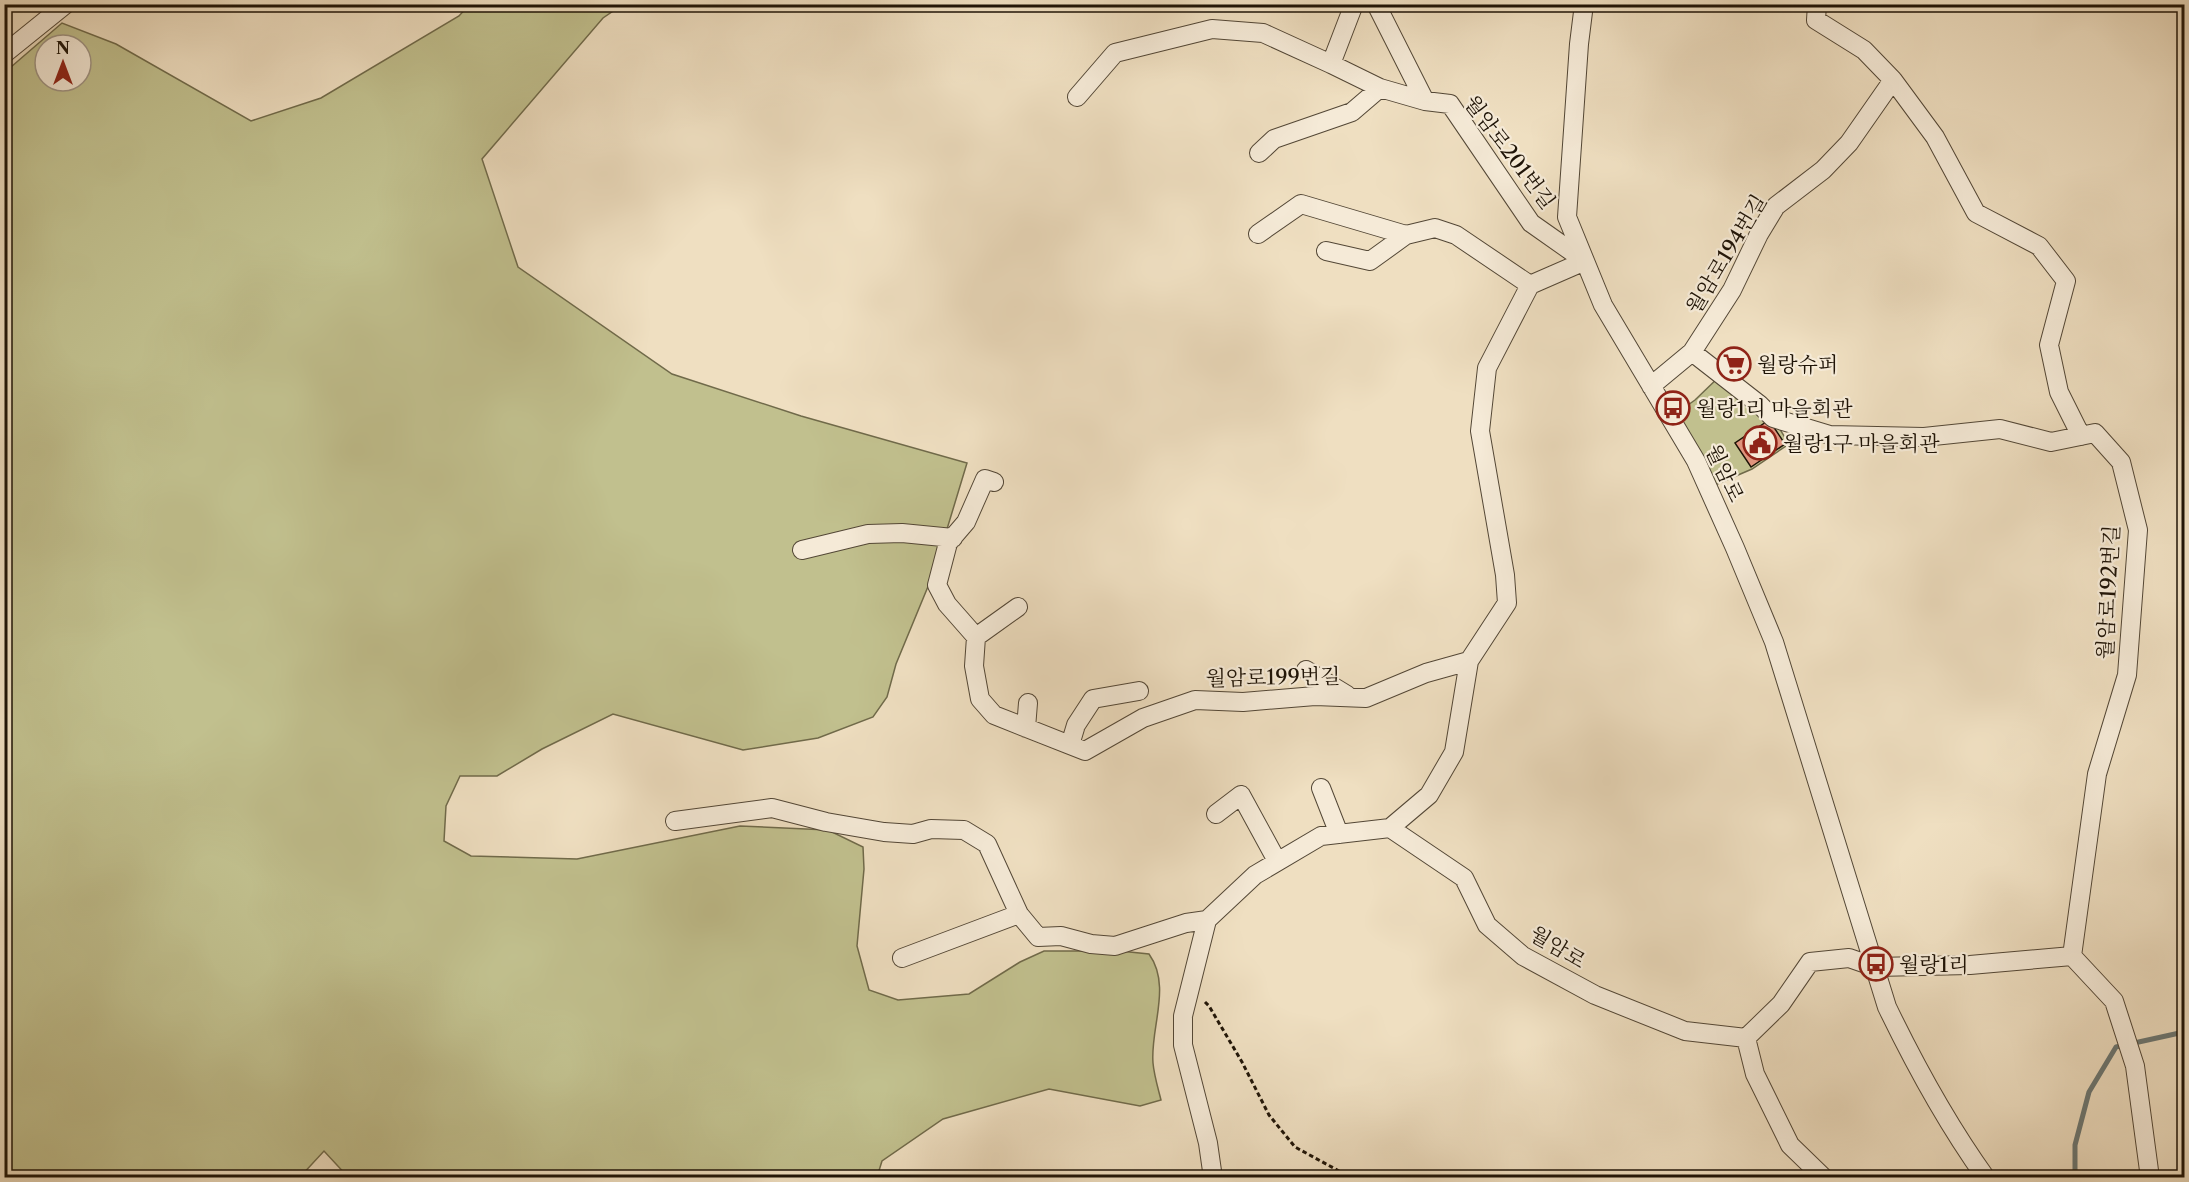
<svg xmlns="http://www.w3.org/2000/svg" width="2189" height="1182" viewBox="0 0 2189 1182" font-family="'Libre Caslon Text','Noto Serif KR',serif">
<rect width="100%" height="100%" fill="#efdfc1"/>
<filter id="stains"><feTurbulence type="fractalNoise" baseFrequency=".00333" numOctaves="4"/><feColorMatrix values="0 0 0 0 .2 0 0 0 0 .09 0 0 0 0 .02 0 0 0 .5 -.17"/></filter>
<radialGradient id="worn" r=".72"><stop offset=".6" stop-color="#630" stop-opacity="0"/><stop offset="1" stop-color="#630" stop-opacity=".3"/></radialGradient>
<path fill="#c1c08e" stroke="#706a4a" stroke-width="1.5" fill-rule="evenodd" d="M469,5H622L603,18L482,159L518,267L672,374L801,416L967,463L934,572L896,664L887,697L873,717L818,738L743,750L613,714L542,749L497,776H460L446,806L444,841L471,856L577,859L740,826L828,830L863,847L864,869L857,946L869,990L898,1000L969,994L1020,962L1044,951H1120L1149,954C1172,986 1150,1028 1153,1063C1154,1075 1158,1088 1161,1100L1140,1106L1049,1089L943,1119L882,1161L877,1177L349,1178L324,1151L300,1177H5L4,73L62,23L116,44L251,121L321,98L459,16ZM45,45H81V81H45Z
M1721,375L1773,418L1789,444L1752,469L1708,488L1671,417L1695,400Z"/>
<g fill="none" stroke-linecap="round" stroke-linejoin="round">
<path stroke="#6c7874" stroke-width="5" d="M2075,1178V1145L2089,1092L2116,1047L2184,1032"/>
</g>
<path fill="#e0947d" stroke="#1f1407" stroke-width="1.5" d="M1769,420L1785,444L1751,467L1735,443Z"/>
<g fill="none" stroke-linecap="round" stroke-linejoin="round">
<defs>
<path id="minor" d="M1354,4L1331,64L1380,88
M1376,4L1425,101L1450,104L1531,223L1585,261
M1584,4L1579,44L1567,217L1603,305L1696,461L1735,548L1774,642L1887,1007C1916,1067 1947,1124 1986,1178
M4,54L66,4
M1893,80L1935,137L1976,213L2039,246L2066,281L2049,345L2059,392L2081,436
M1077,97L1115,53L1212,29L1263,33L1331,64
M1259,153L1274,139L1352,112L1380,88L1425,101
M1258,234L1301,204L1406,235
M1326,251L1370,261L1406,235L1435,228L1456,235L1530,285
M1692,352L1732,290L1759,234L1776,206L1823,170L1849,143L1893,80L1864,50L1816,20L1817,4
M1651,386L1692,352L1760,405L1773,418L1830,435L1924,437L2000,429L2051,442L2095,433L2121,462L2138,530L2127,675L2097,774L2072,956
M802,550L868,534L902,533L953,538
M1018,607L976,637L974,666L980,699L994,715L1085,751L1143,718L1195,700L1243,702L1315,696L1366,698L1426,673L1469,661
M976,637L947,604L937,585L948,543L966,522L985,479L994,482
M1306,670L1347,695
M1026,728L1028,703
M1070,745L1076,725L1093,699L1139,691
M1321,788L1339,834
M1216,814L1241,795L1277,861
M675,821L772,808L826,822L884,832L913,834L931,829L964,830L987,844L1019,914
M1390,828L1464,878L1487,925L1523,956L1595,995L1685,1031L1746,1038
M902,958L1019,914L1038,937L1061,936L1091,944L1115,946L1186,923L1207,920
M1213,1178L1208,1143L1183,1045V1016L1207,920L1255,875L1321,836L1390,828L1429,795L1454,752L1469,661L1507,603L1505,575L1480,431L1487,368L1530,285L1585,261
M1824,1178L1790,1145L1755,1074L1746,1038L1781,1004L1810,962L1849,958L1875,967L1970,965L2072,956L2114,1001L2135,1066L2150,1178"/>
</defs>
<use href="#minor" stroke="#534736" stroke-width="20"/>
<path stroke="#1f1407" stroke-width="3" stroke-dasharray="4.5 3" stroke-linecap="butt" d="M1205,1002L1209,1006L1242,1062L1269,1115L1295,1147L1339,1171L1341,1178"/>
<use href="#minor" stroke="#f5ead7" stroke-width="18"/>
</g>
<defs>
<symbol id="supermarket-ring" viewBox="-11 -11 22 22"><circle r="9.5" fill="#f5ead7" stroke="#8f2418" stroke-width="1.5"/><path d="M-6-5.5h2.5l.6 2H6L4.5 2H-2.5L-4.4-4H-6ZM-1.5 3.2a1.3 1.3 0 1 0 .1 0ZM3 3.2a1.3 1.3 0 1 0 .1 0Z" fill="#8f2418"/></symbol>
<symbol id="bus-ring" viewBox="-11 -11 22 22"><circle r="9.5" fill="#f5ead7" stroke="#8f2418" stroke-width="1.5"/><path d="M-5-6H5V4H4V6H2V4H-2V6H-4V4H-5ZM-3.5-4V0h7V-4ZM-3.5 1.2v1.5H-2V1.2ZM2 1.2v1.5H3.5V1.2Z" fill="#8f2418"/></symbol>
<symbol id="civic-ring" viewBox="-11 -11 22 22"><circle r="9.5" fill="#f5ead7" stroke="#8f2418" stroke-width="1.5"/><path d="M-.6-6.5H3V-4.5H.6V-3L4-1V1h2V6H-6V1h2V-1L-.6-3ZM-1.2 2.5V6h2.4V2.5Z" fill="#8f2418"/></symbol>
</defs>
<g fill-rule="evenodd">
<use href="#supermarket-ring" x="1715" y="345" width="38" height="38"/>
<use href="#bus-ring" x="1654" y="389" width="38" height="38"/>
<use href="#civic-ring" x="1741" y="424" width="38" height="38"/>
<use href="#bus-ring" x="1857" y="945" width="38" height="38"/>
</g>
<g text-anchor="middle" dominant-baseline="central" stroke-width="4.5" stroke-linejoin="round" paint-order="stroke">
<g font-size="21" fill="#1f1407" stroke="#f5ead7">
<text transform="translate(1510 152) rotate(53)">월암로201번길</text>
<text transform="translate(1726 254) rotate(-59)">월암로194번길</text>
<text transform="translate(1725 473) rotate(65)">월암로</text>
<text transform="translate(2108 592) rotate(-87)">월암로192번길</text>
<text transform="translate(1273 677) rotate(-1)">월암로199번길</text>
<text transform="translate(1558 947) rotate(31)">월암로</text>
</g>
<g font-size="21" fill="#1f1407" stroke="#f5ead7" text-anchor="start">
<text x="1757" y="364">월랑슈퍼</text>
<text x="1696" y="408">월랑1리 마을회관</text>
<text x="1783" y="443">월랑1구 마을회관</text>
<text x="1899" y="964">월랑1리</text>
</g>
</g>
<rect width="2189" height="1182" fill="none" stroke="#efdfc1" stroke-width="24"/>
<rect x="6" y="6" width="2177" height="1170" fill="none" stroke="#1f1407" stroke-width="3"/>
<rect x="12" y="12" width="2165" height="1158" fill="none" stroke="#1f1407" stroke-width="1.5"/>
<g transform="translate(63 63)"><circle r="28" fill="#f5ead7" stroke="#9f9484" stroke-width="1.5"/>
<path d="M0-4.5L10 22L0 15L-10 22Z" fill="#8f2418"/>
<text y="-9" font-size="16" font-weight="bold" text-anchor="middle" fill="#1f1407">N</text>
</g>
<rect width="100%" height="100%" filter="url(#stains)"/>
<rect width="100%" height="100%" fill="url(#worn)"/>
</svg>
